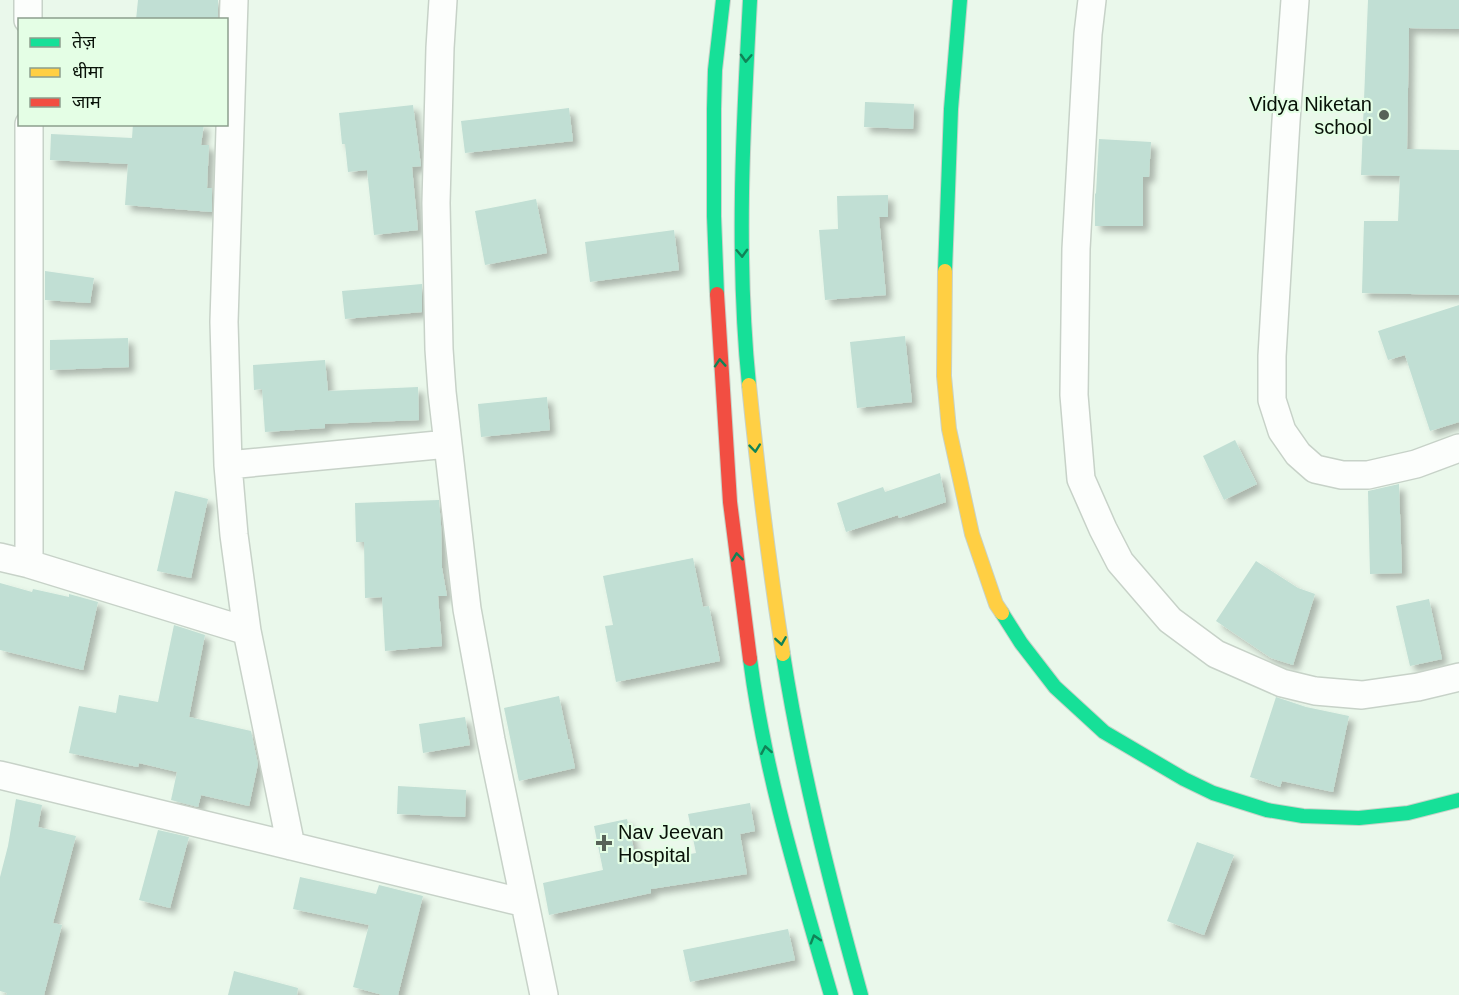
<svg xmlns="http://www.w3.org/2000/svg" width="1459" height="995" viewBox="0 0 1459 995" font-family="Helvetica,'Noto Sans Devanagari',sans-serif">
<defs>
<filter id="shadow"><feDropShadow dx="5.5" dy="5.5" stdDeviation="3" flood-color="#0004"/></filter>
</defs>
<rect width="100%" height="100%" fill="#eaf8eb"/>
<path fill="#c1dfd4" filter="url(#shadow)" d="M138,0H218V20H136Z
M1368,0H1459V29L1409,28L1407,149L1459,150V295L1362,293L1364,221H1398L1400,176L1361,175Z
M865,102L914,104L913,129L864,127Z
M413,105L421,166L412,167L418,230L374,235L367,170L348,172L345,144H342L339,113Z
M569,108L573,141L465,153L461,121Z
M133,124H204L201,145H209L207,188H212V212L125,205L128,164L50,160L51,134L132,138Z
M1099,139L1151,142L1149,177H1143V226H1095V194L1096,193Z
M888,195V217H879L886,295L825,300L819,230L838,229L837,196Z
M536,199L547,253L485,265L475,211Z
M674,230L679,270L590,282L585,242Z
M45,271L94,278L90,303L45,300Z
M422,284V312L345,319L342,291Z
M1459,305V422L1430,431L1405,355L1388,360L1378,331Z
M905,336L912,402L857,408L850,342Z
M128,338L129,367L50,370V340Z
M325,360L328,391L418,387L419,420L325,424V428L265,432L262,389L254,390L253,365Z
M547,397L550,430L481,437L478,404Z
M1235,440L1257,484L1224,500L1203,456Z
M940,473L946,502L899,518L898,515L846,532L837,503L883,487L885,492Z
M1399,484L1402,573L1370,574L1368,491Z
M175,491L208,499L191,578L157,571Z
M439,500L441,525L442,568L447,596H438L442,646L385,651L382,597L365,598L364,542H356L355,503Z
M693,558L703,607L709,606L720,661L616,682L605,626L613,625L603,576Z
M1256,561L1298,588L1315,594L1293,665L1271,658L1216,621Z
M0,583L32,592L33,589L69,597V594L98,602L83,670L0,650Z
M1429,599L1442,659L1410,666L1396,606Z
M174,625L205,635L189,717L251,731L258,764L249,806L201,795L198,807L171,800L177,772L139,763L138,767L69,753L79,706L116,713L119,695L158,702Z
M559,696L568,739H569L575,768L519,781L504,708Z
M1276,697L1306,707L1349,716L1333,792L1282,781L1280,787L1250,777Z
M465,717L470,745L423,753L419,724Z
M398,786L466,790L465,817L397,814Z
M16,799L42,805L38,827L76,836L53,923L62,925L44,995H6L7,993L0,991V877L8,846Z
M750,803L755,831L740,834L747,874L651,889V893L549,915L543,883L603,870L594,826L627,819L637,863L696,853L688,814Z
M158,830L189,837L170,908L139,900Z
M1197,842L1234,855L1204,935L1167,921Z
M300,877L376,894L379,885L423,896L398,995H383L353,987L369,925L293,909Z
M788,929L795,960L690,982L683,950Z
M234,971L298,988L297,995H228Z"/>
<g fill="none" stroke-linecap="round" stroke-linejoin="round">
<defs>
<path id="street" d="M28,0V20
M234,0L224,322L228,465L234,535L247,631L291,846
M443,0L440,48L436,203L439,349L442,392L467,609L491,740L544,995
M1092,0L1088,34L1076,249L1074,395L1081,479L1103,529L1120,562L1170,620L1216,654L1282,683L1315,691L1362,695L1418,687L1459,677
M1295,0L1286,121L1272,356V400L1282,431L1298,454L1315,469L1342,475H1368L1416,464L1459,448
M29,124V564
M228,465L448,444
M0,557L29,564L247,631
M0,775L525,903"/>
<path id="fast" d="M945,271L951,109L960,0
M717,294L714,216V109L715,70L723,0
M749,385C736,257 743,128 750,0
M1002,613L1021,643L1055,687L1104,732L1184,779L1213,793L1267,810L1303,816L1359,818L1408,813L1459,800
M783,654C801,769 830,883 861,995
M750,659C765,774 799,884 831,995"/>
<path id="slow" d="M945,271L944,376L949,429L972,534L996,604L1002,613
M749,385C758,475 769,565 783,654"/>
<path id="jam" d="M717,294L730,502L750,659"/>
</defs>
<use href="#street" stroke="#c7d2c8" stroke-width="30"/>
<use href="#fast" stroke="#c7d2c8" stroke-width="16"/>
<use href="#slow" stroke="#c7d2c8" stroke-width="16"/>
<use href="#jam" stroke="#c7d2c8" stroke-width="16"/>
<use href="#street" stroke="#fcfefc" stroke-width="27"/>
<use href="#fast" stroke="#16e098" stroke-width="14"/>
<use href="#slow" stroke="#ffcf43" stroke-width="14"/>
<use href="#jam" stroke="#f24e42" stroke-width="14"/>
</g>
<defs><path id="oneway-chevron" d="M-2-3.5L2.5 0L-2 3.5" fill="none" stroke-width="1.6" stroke-linecap="round" stroke-linejoin="round" transform="scale(1.5)"/></defs>
<g stroke="#108357">
<use href="#oneway-chevron" transform="translate(746 58) rotate(93)"/>
<use href="#oneway-chevron" transform="translate(742 253) rotate(88)"/>
<use href="#oneway-chevron" transform="translate(720 363) rotate(-94)"/>
<use href="#oneway-chevron" transform="translate(755 448) rotate(84)"/>
<use href="#oneway-chevron" transform="translate(737 557) rotate(-97)"/>
<use href="#oneway-chevron" transform="translate(781 641) rotate(81)"/>
<use href="#oneway-chevron" transform="translate(766 750) rotate(-100)"/>
<use href="#oneway-chevron" transform="translate(815 939) rotate(-107)"/>
</g>
<g fill="#576257" stroke="#e4fee5" stroke-width="2">
<circle cx="1384" cy="115" r="6"/>
<path d="M601 834h6v6h6v6h-6v6h-6v-6h-6v-6h6z"/>
</g>
<g text-anchor="middle" dominant-baseline="central" stroke-width="4.5" stroke-linejoin="round" paint-order="stroke">
<g font-size="20" fill="#081108" stroke="#e4fee5" text-anchor="end">
<text x="1372" y="104">Vidya Niketan<tspan x="1372" dy="23">school</tspan></text>
<text x="618" y="832" text-anchor="start">Nav Jeevan<tspan x="618" dy="23">Hospital</tspan></text>
</g>
</g>
<rect x="18" y="18" width="210" height="108" fill="#e4fee5" stroke="#8c9f8d" stroke-width="1.5"/>
<rect x="30" y="38" width="30" height="9" fill="#16e098" stroke="#8c9f8d" stroke-width="1.5"/>
<text x="72" y="48" font-size="18" fill="#081108">तेज़</text>
<rect x="30" y="68" width="30" height="9" fill="#ffcf43" stroke="#8c9f8d" stroke-width="1.5"/>
<text x="72" y="78" font-size="18" fill="#081108">धीमा</text>
<rect x="30" y="98" width="30" height="9" fill="#f24e42" stroke="#8c9f8d" stroke-width="1.5"/>
<text x="72" y="108" font-size="18" fill="#081108">जाम</text>
</svg>
